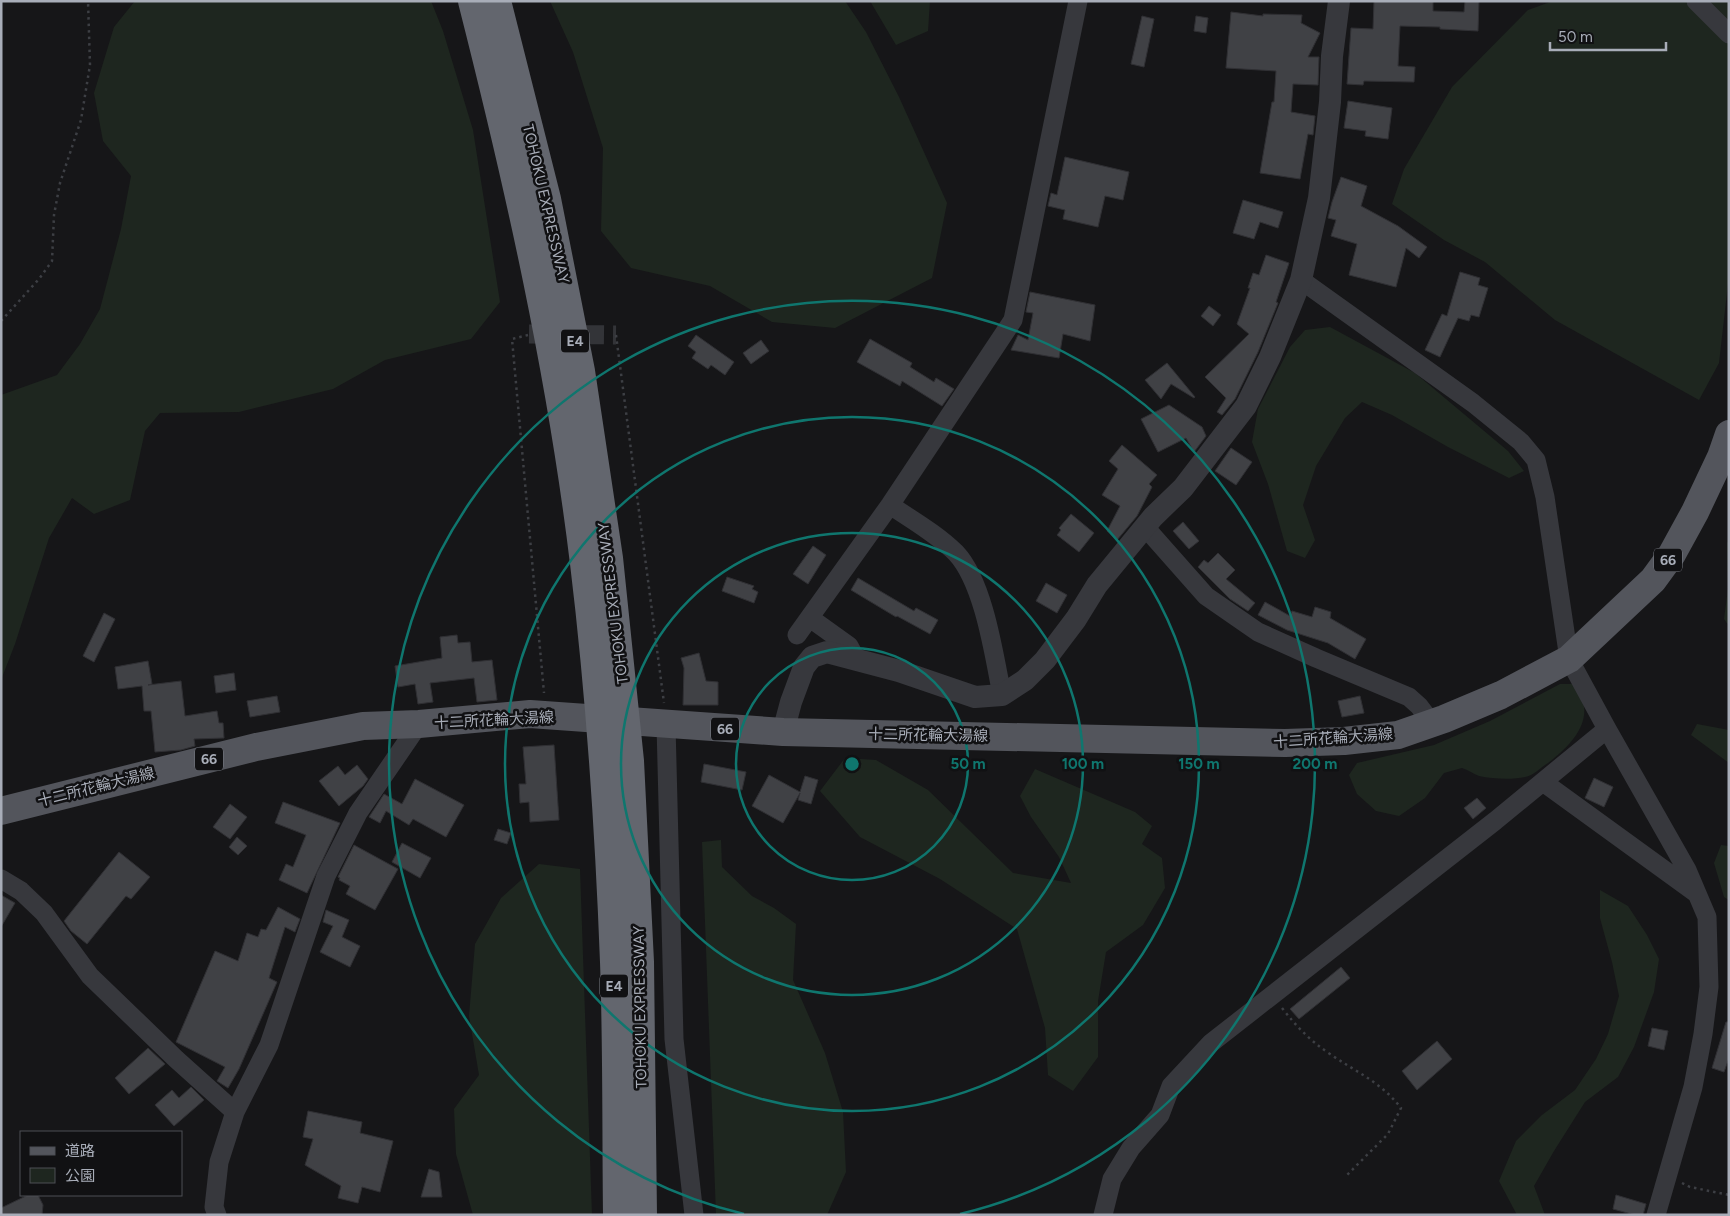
<svg xmlns="http://www.w3.org/2000/svg" width="1730" height="1216" viewBox="0 0 1730 1216" font-family="Figtree,'Noto Sans JP',sans-serif">
<rect width="100%" height="100%" fill="#161618"/>
<path fill="#1e261f" d="M135,1H431L443,31L473,130L500,302L471,339L385,360L333,389L239,412L160,413L145,431L130,500L94,514L72,498L49,538L15,644L1,680V395L57,375L80,344L100,309L121,229L131,176L103,141L94,93L114,27Z
M550,1H845L866,32L899,97L947,203L932,278L835,328L772,322L710,286L631,268L601,231L603,148L573,52Z
M870,1H930L928,31L896,45Z
M1553,1H1729V275L1719,363L1699,400L1555,320L1485,262L1444,240L1392,204L1404,169L1452,87L1528,10Z
M1330,327L1415,373L1508,451L1524,471L1509,478L1448,447L1392,415L1362,402L1345,418L1316,466L1303,505L1315,540L1305,558L1287,551L1268,484L1252,442L1258,409L1290,347L1305,330Z
M1729,539V626L1724,619L1728,589L1727,543Z
M1560,684H1574C1599,716 1574,743 1548,763C1541,767 1533,776 1525,777C1512,780 1493,779 1479,776C1474,774 1468,770 1462,768L1444,773L1425,798L1399,816L1376,811L1357,794L1349,775L1357,763L1434,745L1490,721Z
M1697,724L1729,730V763L1691,735Z
M845,758L876,760L928,790L1013,873L1071,883L1059,857L1031,817L1020,796L1035,769L1135,812L1152,826L1142,844L1162,858L1165,888L1143,925L1106,952L1098,1001V1057L1073,1091L1048,1075L1045,1028L1017,929L940,879L860,837L820,791Z
M721,840L722,867L752,896L774,908L796,924L793,980L825,1053L843,1112L846,1172L827,1215H716L702,842Z
M1721,845L1729,846V900L1724,897L1714,863Z
M539,864L580,869L592,1215H473L456,1154L454,1109L479,1075L469,1016L475,944L501,898Z
M1600,890L1628,906L1647,935L1659,959L1654,992L1634,1047L1618,1077L1585,1102L1554,1151L1534,1186L1545,1215H1517L1499,1181L1516,1141L1542,1115L1575,1090L1596,1059L1608,1034L1619,996L1612,962L1600,918Z"/>
<path fill="#404145" stroke="#303034" d="M1374,1H1433V11L1464,12L1465,1H1479L1478,31L1440,29V27L1400,26L1398,66L1415,67L1414,82L1364,81L1363,85L1347,84L1351,28L1373,29Z
M1231,12L1263,16V14L1302,15L1301,23L1320,33L1308,57H1319L1318,85L1293,84L1291,112L1315,116L1313,135L1308,134L1300,179L1260,173L1272,102H1274L1276,71L1226,68Z
M1142,16L1154,19L1144,67L1131,64Z
M1196,16L1208,18L1206,33L1194,31Z
M1348,101L1392,108L1388,139L1365,136L1366,131L1344,128Z
M1065,157L1129,172L1123,200L1105,196L1098,227L1063,219L1065,210L1048,206L1051,193L1057,195Z
M1341,177L1367,186L1361,206L1398,226L1427,247L1419,258L1406,248L1396,287L1349,275L1357,244L1331,236L1336,220L1328,218L1332,202Z
M1243,200L1283,212L1278,228L1260,222L1254,239L1233,233Z
M1266,255L1289,263L1276,302L1278,303L1258,352L1235,399L1222,415L1217,412L1226,398L1205,377L1249,334L1237,324L1250,288H1248L1253,273L1259,275Z
M1460,272L1480,278L1478,285L1488,288L1479,317L1471,315L1469,321L1458,318L1440,357L1425,350L1442,314L1447,316Z
M1030,292L1095,305L1090,341L1063,334L1059,358L1011,350L1018,335L1028,340L1033,313L1026,312Z
M1209,306L1221,315L1213,326L1201,316Z
M696,335L734,362L725,375L711,365L708,369L692,358L696,352L688,346Z
M870,339L912,363L910,367L934,382L936,378L954,389L942,406L902,381L900,386L857,362Z
M761,340L769,351L751,364L743,353Z
M1167,363L1195,397L1194,398L1171,384L1161,399L1145,380Z
M1169,405L1202,427L1206,436L1194,452L1186,438L1158,452L1141,419Z
M1122,445L1157,475L1149,484L1152,487L1137,516L1117,540L1107,531L1120,506L1102,495L1118,469L1109,461Z
M1231,448L1252,462L1236,485L1215,471Z
M1071,514L1094,533L1079,552L1057,535L1061,530L1059,528Z
M1183,522L1199,541L1189,549L1173,531Z
M813,546L826,555L808,584L793,574Z
M1218,553L1235,570L1226,579L1255,603L1248,611L1230,599L1198,567L1204,560L1208,563Z
M727,577L754,586L752,589L758,592L754,603L722,591Z
M858,578L914,611L916,608L938,620L930,634L897,616L896,617L851,590Z
M1046,583L1067,595L1057,613L1036,601Z
M1265,602L1290,616L1292,611L1312,617L1315,607L1331,612L1330,618L1366,639L1355,659L1328,643L1287,630L1258,615Z
M104,613L115,619L94,662L83,656Z
M457,635L458,643L470,642L472,662L492,660L497,700L477,702L474,678L430,683L433,702L418,704L415,684L398,687L395,666L442,658L440,637Z
M699,653L706,681L718,682V705H683L684,668L681,658Z
M148,661L152,684L148,685L181,681L185,716L217,711L219,723H223L224,738L194,739L195,746L181,750L155,752L151,711H144L142,686L118,689L115,667Z
M234,673L236,690L216,693L214,676Z
M277,696L280,712L250,717L247,701Z
M1360,696L1364,713L1342,717L1338,701Z
M554,745L559,820L530,822L529,802L520,803L519,784H526L523,747Z
M704,764L746,772L742,790L701,782Z
M357,765L368,779L363,786L339,806L319,781L338,766L345,775Z
M769,775L800,792L805,776L818,780L811,804L798,800L800,793L783,823L752,806Z
M1594,778L1613,787L1604,807L1585,798Z
M415,779L464,805L446,837L413,819L409,825L386,811L380,823L369,817L384,794L402,804Z
M1477,798L1486,808L1473,819L1464,808Z
M283,802L340,823L307,893L279,880L286,864L293,867L306,835L275,823Z
M230,804L247,817L230,839L213,827Z
M498,829L511,833L507,844L494,840Z
M237,837L247,846L238,855L229,847Z
M402,843L431,858L420,878L392,862Z
M354,845L398,869L375,910L346,894L350,886L339,880L340,878L338,877Z
M119,852L150,877L131,899L126,896L87,944L71,931L64,921Z
M1,895L15,903L1,927Z
M278,907L300,919L295,932L285,927L269,978L277,982L239,1069L228,1088L217,1081L225,1067L176,1042L215,951L238,961L247,933L258,937L261,929L266,930Z
M326,910L349,920L342,937L360,946L350,967L320,952L333,926L323,922Z
M1341,967L1350,978L1299,1019L1290,1009Z
M1726,1022H1729V1058L1724,1072L1712,1068Z
M1652,1028L1668,1031L1664,1050L1648,1046Z
M1437,1041L1452,1059L1417,1090L1402,1071Z
M148,1048L165,1064L129,1094L115,1078Z
M191,1087L204,1100L174,1126L155,1105L172,1090L179,1098Z
M308,1111L362,1122L360,1133L393,1141L380,1192L362,1187L358,1203L338,1198L341,1186L305,1165L313,1139L303,1137Z
M429,1169L439,1172L442,1197H421Z
M28,1195H38L43,1205L42,1215H1V1208Z
M1616,1195L1646,1204L1643,1215H1635L1613,1209Z"/>
<g fill="none" stroke-linecap="round" stroke-linejoin="round">
<path stroke="#333438" stroke-width="19" stroke-dasharray="19 9" stroke-linecap="butt" d="M529,334L616,335"/>
<path stroke="#3d3f44" stroke-width="2.5" stroke-dasharray="2.5 4" stroke-linecap="butt" d="M1,321L39,279L52,261L54,215L60,183L81,120L90,65L88,1
M528,335L512,339L544,693
M616,335L664,703
M1282,1008C1297,1027 1309,1040 1330,1054C1356,1072 1381,1082 1401,1108L1388,1134L1346,1176
M1682,1183L1690,1187L1729,1195"/>
<path stroke="#37383d" stroke-width="19" d="M1696,1L1729,34
M1301,280L1473,403L1521,442L1536,460L1545,497L1569,659L1607,729L1687,870L1707,917L1709,987L1703,1034L1693,1087L1656,1215
M890,505C912,520 937,534 956,553C984,583 994,655 1002,695
M1145,527L1206,596L1258,632L1316,658L1409,697L1419,706L1432,723
M810,618L849,646L856,659
M797,635L890,505L1013,320L1078,1
M666,725L674,1039L694,1215
M1543,782L1696,893
M1,879L21,891L44,913L90,976L176,1059L235,1112
M217,1215L214,1207L219,1162L235,1112L269,1045L326,876L358,813L419,724
M1103,1215L1112,1179L1131,1148L1160,1115L1171,1086L1211,1043L1495,821L1607,729"/>
<path stroke="#37383d" stroke-width="22" d="M783,732L791,702L804,667L812,657L827,652L899,671L975,697L1002,695L1025,680L1045,660L1076,619L1097,585L1153,517L1183,488L1246,406L1270,357L1301,280L1319,198L1330,102L1332,56L1339,1"/>
<path stroke="#53555c" stroke-width="28" d="M1,811L256,747L363,726L419,724L530,714L783,732L1285,743L1344,741L1398,735L1444,719L1501,695L1569,659L1653,580L1672,554L1695,512L1721,457L1729,434"/>
<path stroke="#63666e" stroke-width="28" d="M472,1C519,186 561,373 584,563C600,695 609,829 614,962C617,1046 616,1131 617,1215
M497,1L547,199L581,371L609,558L630,761L640,962L643,1215"/>
</g>
<g fill="none" stroke="#0f766e" stroke-width="2.5">
<circle cx="852" cy="764" r="116"/>
<circle cx="852" cy="764" r="231"/>
<circle cx="852" cy="764" r="347"/>
<path d="M744 1214A463 463 0 1 1 960 1214"/>
</g>
<g text-anchor="middle" dominant-baseline="central" stroke-width="5" stroke-linejoin="round" paint-order="stroke">
<g fill="#111113" stroke="#7b7e86" stroke-width="1">
<rect x="561" y="329.5" width="28" height="23" rx="4"/>
<rect x="1654" y="548.5" width="28" height="23" rx="4"/>
<rect x="711" y="717.5" width="28" height="23" rx="4"/>
<rect x="195" y="747.5" width="28" height="23" rx="4"/>
<rect x="600" y="974.5" width="28" height="23" rx="4"/>
</g>
<g font-size="14" font-weight="bold" fill="#a8adb8">
<text x="575" y="341">E4</text>
<text x="1668" y="560">66</text>
<text x="725" y="729">66</text>
<text x="209" y="759">66</text>
<text x="614" y="986">E4</text>
</g>
<g font-size="15" fill="#a8adb8" stroke="#111113">
<text transform="translate(546 204) rotate(77)">TOHOKU EXPRESSWAY</text>
<text transform="translate(613 603) rotate(-97)">TOHOKU EXPRESSWAY</text>
<text transform="translate(494 720) rotate(-3)">十二所花輪大湯線</text>
<text transform="translate(928 735) rotate(1)">十二所花輪大湯線</text>
<text transform="translate(1333 738) rotate(-4)">十二所花輪大湯線</text>
<text transform="translate(96 787) rotate(-14)">十二所花輪大湯線</text>
<text transform="translate(640 1007) rotate(-91)">TOHOKU EXPRESSWAY</text>
</g>
</g>
<circle cx="852" cy="764" r="8" fill="#0f766e" stroke="#111113" stroke-width="2.5"/>
<g font-size="15" text-anchor="middle" font-weight="bold" fill="#0f766e" stroke="#111113" stroke-width="5" stroke-linejoin="round" paint-order="stroke">
<text x="968" y="769">50 m</text>
<text x="1083" y="769">100 m</text>
<text x="1199" y="769">150 m</text>
<text x="1315" y="769">200 m</text>
</g>
<rect width="1730" height="1216" fill="none" stroke="#a8adb8" stroke-width="5"/>
<rect x="20" y="1131" width="162" height="65" fill="#111113" stroke="#4d4f55"/>
<rect x="30" y="1147" width="25" height="8" fill="#53555c" stroke="#4d4f55"/>
<text x="65" y="1156" font-size="15" fill="#a8adb8">道路</text>
<rect x="30" y="1168" width="25" height="15" fill="#1e261f" stroke="#4d4f55"/>
<text x="65" y="1181" font-size="15" fill="#a8adb8">公園</text>
<path d="M1550 42v8h116v-8" fill="none" stroke="#a8adb8" stroke-width="2.5"/>
<text x="1558" y="42" font-size="15" fill="#a8adb8" stroke="#111113" stroke-width="4" paint-order="stroke">50 m</text>
</svg>
